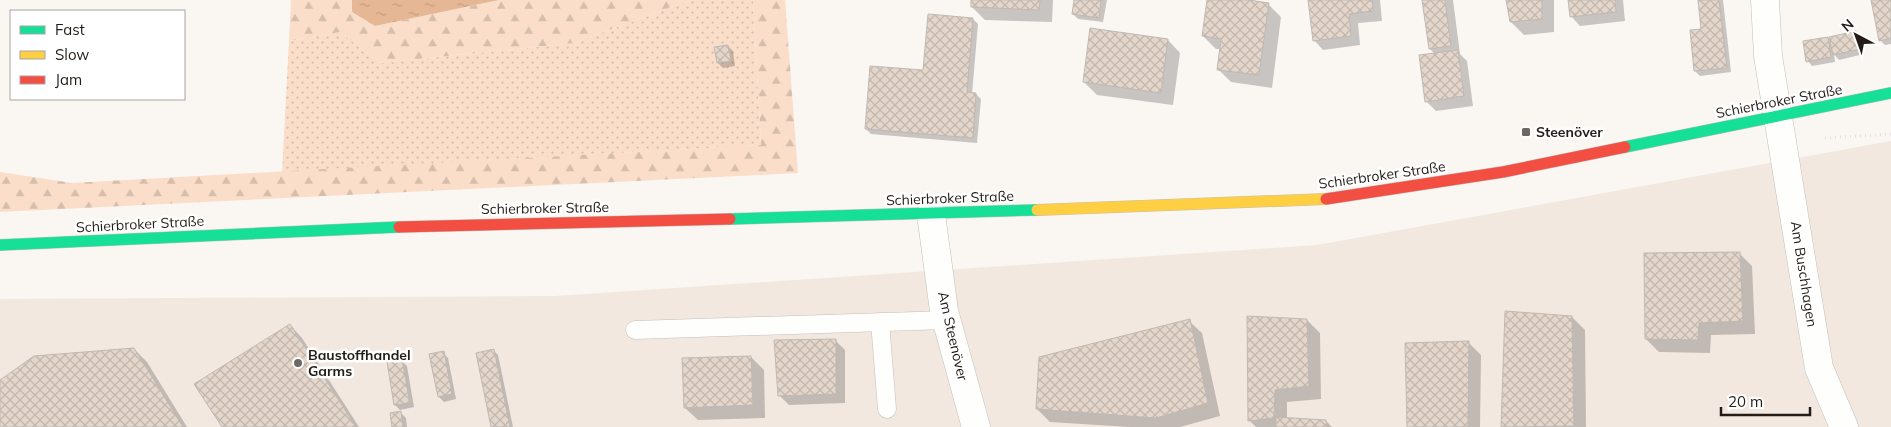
<svg xmlns="http://www.w3.org/2000/svg" width="1891" height="427" viewBox="0 0 1891 427" font-family="Mulish,sans-serif">
<defs>
<pattern id="grass-dots" width="8" height="8" patternUnits="userSpaceOnUse" patternTransform="scale(1.25)"><rect width="8" height="8" fill="#fadec9"/><path d="M2 2h.1M6 6h.1" fill="none" stroke="#d6beac" stroke-width="1.8" stroke-linecap="round"/></pattern>
<pattern id="forest-firs" width="22" height="20" patternUnits="userSpaceOnUse" patternTransform="scale(1.25)"><rect width="22" height="20" fill="#fadec9"/><path d="M5 1l3.5 6h-7zM16 11l3.5 6h-7z" fill="#d6beac"/></pattern>
<pattern id="water-ripples" width="26" height="14" patternUnits="userSpaceOnUse" patternTransform="scale(1.25)"><rect width="26" height="14" fill="#e5b794"/><path d="M2 4q2-2 4 0t4 0M15 11q2-2 4 0t4 0" fill="none" stroke="#c49d7f"/></pattern>
<pattern id="building-cross-hatch" width="8" height="8" patternUnits="userSpaceOnUse" patternTransform="scale(1.25)"><rect width="8" height="8" fill="#e4d6ca"/><path d="M0 0l8 8M0 8l8-8" fill="none" stroke="#c3b7ad"/></pattern>
</defs>
<rect width="100%" height="100%" fill="#faf6f2"/>
<path fill="#f2e8e0" d="M1891,141V427H0V299L555,296L1317,245Z"/>
<path fill="url(#grass-dots)" d="M690,0H753L761,145L282,172L289,41L340,32L380,63L574,43Z"/>
<path fill="url(#forest-firs)" d="M291,0H352V12L375,26L499,0H690L574,43L380,63L340,32L289,41Z
M753,0H785L798,173L0,212V172L72,183L761,145Z"/>
<path fill="url(#water-ripples)" d="M352,0H499L375,26L352,12Z"/>
<path fill="#0003" d="M973,0H1053L1052,22L985,20L972,7Z
M1075,0H1107L1103,22L1078,19L1073,14Z
M1208,0H1240L1268,4L1281,17L1272,88L1231,82L1218,69L1221,49H1216L1203,36Z
M1309,0H1380L1382,21L1358,23L1360,45L1323,50L1314,40Z
M1423,0H1453L1460,54L1467,61L1473,106L1436,111L1426,101L1435,54L1430,49Z
M1507,0H1554V32L1524,35L1511,22Z
M1569,0H1623L1625,21L1580,26L1571,16Z
M1699,0H1723L1731,72L1700,76L1695,71L1703,30Z
M1872,0H1891V44L1885,45L1880,40Z
M973,19L978,24L972,94H976L981,99L977,143L871,134L866,129L924,72Z
M1856,33L1861,38L1864,54L1839,60L1834,54L1835,62L1812,66L1808,61L1827,39L1832,43Z
M1168,40L1180,53L1173,105L1097,95L1084,82Z
M728,46L733,51L735,66L723,68L718,63Z
M1739,253L1752,266L1755,334L1711,335L1710,353L1659,352L1646,339Z
M1506,313L1572,317L1585,330L1586,427H1503Z
M1248,318L1307,320L1320,333L1321,399L1287,402V419L1326,421L1332,427H1256L1250,421Z
M1189,321L1202,333L1220,416L1180,427H1129L1050,422L1037,409Z
M290,325L302,338L359,427H223Z
M835,340L845,350V403L789,405L779,395Z
M1468,342L1481,355L1480,427H1408Z
M134,349L147,362L187,427H0V381Z
M493,350L498,355L513,427H492Z
M443,353L448,358L456,399L444,402L439,397Z
M751,357L764,370L765,418L698,420L685,408Z
M402,361L407,366L414,407L400,410L395,405Z
M401,413L406,418L407,427H393Z"/>
<path fill="url(#building-cross-hatch)" stroke="#bfb9b4" d="M971,0H1040L1039,10L971,7Z
M1074,0H1101L1099,18L1072,14Z
M1207,0H1249L1269,3L1259,75L1217,70L1221,39L1202,36Z
M1308,0H1372L1373,11L1349,14L1351,36L1313,41Z
M1422,0H1445L1451,46L1429,49Z
M1506,0H1542V19L1510,22Z
M1568,0H1615L1616,12L1570,17Z
M1698,0H1719L1727,68L1694,71L1690,30L1701,29Z
M1871,0H1891V38L1879,41Z
M928,14L973,18L967,92L976,93L973,138L865,129L870,66L923,70Z
M1090,28L1168,39L1161,93L1083,82Z
M1856,31L1860,49L1833,55L1829,37Z
M1828,37L1831,57L1806,62L1803,41Z
M728,45L731,61L717,63L714,47Z
M1458,50L1464,96L1425,102L1419,55Z
M1740,252L1743,321L1699,323L1698,340L1645,339L1644,253Z
M1505,311L1572,316L1574,426L1501,427Z
M1247,316L1307,319L1309,386L1275,390L1274,418L1248,421Z
M1190,319L1208,403L1156,418L1036,409L1039,357Z
M290,324L356,427H222L194,384Z
M836,339V394L778,396L774,340Z
M1469,341L1468,427H1407L1405,343Z
M134,348L183,427H0V380L34,356Z
M494,349L510,427H491L476,353Z
M444,351L452,394L438,397L429,354Z
M751,356L753,405L684,408L682,358Z
M402,359L410,403L394,405L387,362Z
M401,411L403,427H392L390,413Z
M1276,417L1326,420L1327,427H1276Z"/>
<g fill="none" stroke-linecap="round" stroke-linejoin="round">
<defs>
<path id="lane" d="M880,322L887,409
M635,330L947,320"/>
<path id="street" d="M1765,0L1768,56L1819,368L1844,427
M931,214L944,311L976,427"/>
<path id="fast" d="M1625,147L1891,93
M730,219L1037,210
M0,245L399,227"/>
<path id="slow" d="M1037,210L1326,199"/>
<path id="jam" d="M1326,199L1503,172L1625,147
M399,227L730,219"/>
</defs>
<use href="#lane" stroke="#c4beba" stroke-width="19"/>
<use href="#street" stroke="#c4beba" stroke-width="29"/>
<use href="#fast" stroke="#c4beba" stroke-width="12"/>
<use href="#slow" stroke="#c4beba" stroke-width="12"/>
<use href="#jam" stroke="#c4beba" stroke-width="12"/>
<path stroke="#e3e2e0" stroke-width="3" stroke-dasharray="1 4" stroke-linecap="butt" d="M1825,138L1891,134"/>
<use href="#lane" stroke="#fefefd" stroke-width="18"/>
<use href="#street" stroke="#fefefd" stroke-width="28"/>
<use href="#fast" stroke="#16e098" stroke-width="11"/>
<use href="#slow" stroke="#ffcf43" stroke-width="11"/>
<use href="#jam" stroke="#f24e42" stroke-width="11"/>
</g>
<g fill="#6e6864" stroke="#fff" stroke-width="2">
<rect x="1521" y="127" width="10" height="10" rx="2.5"/>
<circle cx="298" cy="363" r="5"/>
</g>
<g text-anchor="middle" dominant-baseline="central" stroke-width="5" stroke-linejoin="round" paint-order="stroke">
<g font-size="14" fill="#231c17" stroke="#fff">
<text transform="translate(1779 101) rotate(-11)">Schierbroker Straße</text>
<text transform="translate(1382 175) rotate(-8)">Schierbroker Straße</text>
<text transform="translate(950 198) rotate(-2)">Schierbroker Straße</text>
<text transform="translate(545 208) rotate(-1)">Schierbroker Straße</text>
<text transform="translate(140 224) rotate(-3)">Schierbroker Straße</text>
<text transform="translate(1804 274) rotate(81)">Am Buschhagen</text>
<text transform="translate(953 336) rotate(77)">Am Steenöver</text>
</g>
<g font-size="14" font-weight="bold" fill="#231c17" stroke="#fff" text-anchor="start">
<text x="1536" y="132">Steenöver</text>
<text x="308" y="355">Baustoffhandel<tspan x="308" dy="16">Garms</tspan></text>
</g>
</g>
<rect x="10" y="10" width="175" height="90" fill="#ffffff" stroke="#a7a4a2"/>
<rect x="20" y="26" width="25" height="8" fill="#16e098" stroke="#a7a4a2"/>
<text x="55" y="35" font-size="15" fill="#231c17">Fast</text>
<rect x="20" y="51" width="25" height="8" fill="#ffcf43" stroke="#a7a4a2"/>
<text x="55" y="60" font-size="15" fill="#231c17">Slow</text>
<rect x="20" y="76" width="25" height="8" fill="#f24e42" stroke="#a7a4a2"/>
<text x="55" y="85" font-size="15" fill="#231c17">Jam</text>
<g transform="translate(1856 35) rotate(319)" stroke="#ffffff" stroke-width="4" paint-order="stroke">
<path d="M0-4L9 19L0 12L-9 19Z" fill="#231c17"/>
<text y="-8" font-size="14" font-weight="bold" text-anchor="middle" fill="#231c17">N</text>
</g>
<path d="M1721 407v8h89v-8" fill="none" stroke="#231c17" stroke-width="2.5"/>
<text x="1728" y="407" font-size="15" fill="#231c17" stroke="#ffffff" stroke-width="4" paint-order="stroke">20 m</text>
</svg>
